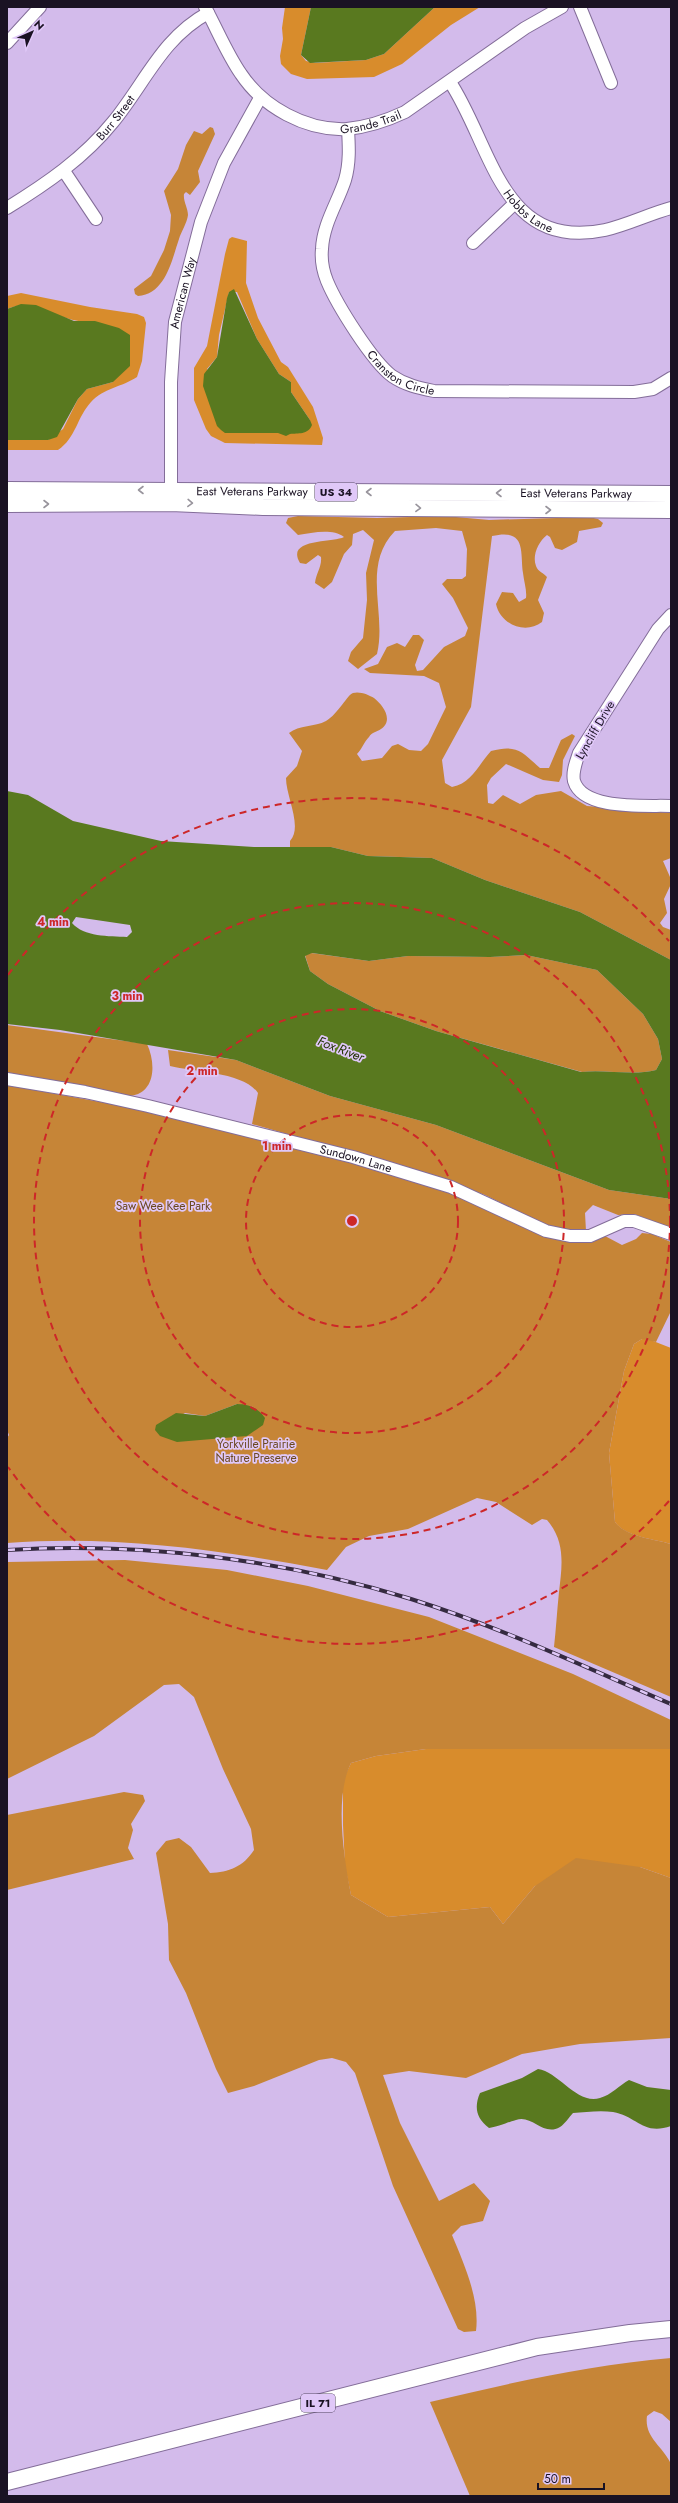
<svg xmlns="http://www.w3.org/2000/svg" width="678" height="2503" viewBox="0 0 678 2503" font-family="Jost,sans-serif">
<rect width="100%" height="100%" fill="#d3bbeb"/>
<path fill="#d88c2c" fill-rule="evenodd" d="M285,7H311L301,55L306,61L315,63L366,60L384,54L435,7H480L451,25L402,64L374,77L307,79L291,74L281,64L280,56L283,39L282,28Z
M232,237L247,241L246,283L258,318L281,362L288,367L313,407L323,438L322,445L225,443L211,436L206,429L194,400V368L207,346L225,254L229,239ZM229,292H237L257,339L279,374L291,382V392L310,420L294,433H261L207,369L217,357L219,335Z
M21,293L90,307L137,314L144,317L146,323L142,361L137,377C122,387 104,388 91,402C77,417 76,438 58,450H7V440H48L63,429L78,399L87,389L113,382L95,321C88,321 80,322 73,320C47,314 35,298 7,309V296Z
M642,1339H648L671,1348V1544C655,1539 625,1537 615,1522L609,1453L624,1371L634,1344Z
M426,1749H671V1878L640,1867L535,1886L503,1924L490,1907L388,1917L351,1895L345,1866L343,1825V1780L351,1763L376,1756Z"/>
<path fill="#c68537" fill-rule="evenodd" d="M210,127L213,128L215,134L198,171L200,182L190,195L186,192L184,194C183,201 188,208 188,215C187,223 181,232 179,239C172,259 166,294 138,296L135,294L134,289L151,276L164,250L170,231L171,215L164,191L178,169L186,145L194,131L202,134Z
M298,516L377,518L445,516L489,520L589,517L598,519L603,523L601,527L579,531L577,542L562,550L555,548L550,537L547,535C538,542 532,556 536,566C538,572 544,573 547,577L538,600L544,613L542,622C525,635 500,624 496,604L502,592L513,593L519,602L526,598C527,590 524,582 523,573C520,552 527,528 492,536L471,707L442,760L445,783L452,787C472,783 478,765 491,751C517,744 522,752 540,768H549L561,740L572,734L575,736L563,760L562,775L559,782L543,780L506,764L491,778L487,785L488,803L493,804L503,795L520,804L536,795L561,791L587,806L671,813V858L663,861L670,877L671,884L664,899L667,913L660,923L663,927L671,930V960L580,912L485,880L432,858L368,856L331,847H290V841C303,827 286,797 286,778L297,766L302,751L289,733C299,725 315,727 326,721C338,714 348,694 353,693C360,691 369,695 374,698C383,705 394,720 381,729C377,732 372,732 369,737C364,742 362,749 357,754L362,761L382,758L392,746L398,744L409,750L421,751L428,744L446,707L439,683L424,676L370,673L364,669L378,664L387,647L397,643L405,647L413,635H419L424,640L415,665L417,671L423,670L444,647L465,636L468,628L453,598L442,584L447,579H462L466,576L467,549L462,531L436,528L395,531C361,566 387,613 377,654L358,669L348,661L351,652L363,638L367,600L366,573L374,540L363,530L353,534L352,545L344,554L332,582L324,589L315,583C316,573 322,567 321,557L318,555L306,564L300,563C285,538 333,543 344,537C332,528 312,533 298,535L286,523L288,518Z
M311,953L369,961L408,956L490,957L526,955L597,970L643,1014L658,1039L662,1059L656,1070C632,1076 606,1069 582,1072L436,1031L380,1011L328,984L310,971L305,955Z
M7,1025L147,1044C156,1063 156,1093 130,1096L7,1073Z
M168,1050L236,1060L330,1096L436,1125L609,1190L671,1199V1228L634,1214L618,1215L593,1205L585,1213L586,1231L577,1232L548,1226L485,1195L437,1177L252,1124L258,1093C244,1072 194,1072 170,1066Z
M7,1085L128,1107L364,1165L456,1195L496,1212L595,1240L605,1236L622,1245L636,1239L642,1233L652,1234L671,1242V1311L656,1342L642,1339L634,1344L624,1371L609,1453L615,1522C626,1537 655,1539 671,1544V1697L554,1647C556,1629 557,1611 559,1592C562,1566 566,1542 547,1520L542,1519L532,1525L496,1502L477,1498L408,1529L369,1536L346,1547L327,1570C221,1550 116,1535 7,1543V1438L9,1435L7,1430ZM237,1404L253,1407L155,1430L185,1413L205,1416Z
M125,1560L227,1570L308,1586L429,1617L573,1674L671,1720V1749H426L376,1756L351,1763C334,1798 344,1857 351,1895L388,1917L490,1907L503,1924L535,1886L576,1858L640,1867L671,1878V2038L580,2044L522,2054L466,2078L409,2071L383,2075L400,2123L439,2201L474,2183L490,2201L483,2221L461,2226L452,2235C464,2264 480,2299 476,2331L464,2332L458,2329L393,2186L355,2073L346,2062L332,2058L319,2060L254,2086L228,2093L216,2069L186,1993L169,1960L168,1924L156,1853L166,1841L179,1838L191,1847L210,1873C229,1872 243,1867 254,1850L251,1829L223,1769L194,1697L179,1684L164,1685L94,1736L7,1779V1562Z
M124,1792L143,1795L145,1801L131,1824L133,1830L128,1848L134,1859L7,1890V1815Z
M671,2358V2422L662,2414L654,2411L647,2416C644,2437 662,2446 670,2462C674,2469 671,2487 671,2496H470L430,2402C510,2383 589,2365 671,2358Z"/>
<path fill="#59791f" fill-rule="evenodd" d="M311,7H435L384,54L366,60L310,63L301,55Z
M234,289L257,339L279,374L291,382V392L310,420L312,425C308,435 298,433 290,434L286,436L278,433H225L221,430L217,426L203,386L204,374L217,357L227,298L229,292Z
M21,304L36,305L74,321H95L119,328L130,335V366L113,382L87,389L78,399L57,437L48,440H7V309Z
M7,791L28,795L73,821L161,841L254,847H331L368,856L432,858L485,880L580,912L671,960V1199L609,1190L436,1125L330,1096L236,1060L60,1030L7,1024ZM76,917L130,925L132,932L127,937C109,936 84,937 72,923ZM312,953L369,961L408,956L490,957L526,955L597,970L643,1014L658,1039L662,1059L656,1070C632,1076 606,1069 581,1072L436,1031L380,1011L328,984L310,971L305,956Z
M237,1404C249,1404 258,1408 265,1418L263,1425L247,1436L177,1442L160,1436L155,1430L156,1425L176,1413L205,1416Z
M538,2069C559,2072 577,2105 600,2098C611,2095 620,2085 629,2080L647,2087L671,2090V2126C643,2136 637,2116 613,2112C601,2110 585,2112 573,2113C569,2117 565,2124 560,2127C543,2137 532,2114 516,2120C505,2123 502,2126 489,2128C476,2118 474,2107 480,2093L522,2078Z"/>
<g fill="none" stroke-linecap="round" stroke-linejoin="round">
<defs>
<g id="minor">
<path id="s1" d="M205,7C217,29 227,54 241,74C263,107 306,131 347,129C367,127 388,120 405,112L525,28L562,7"/>
<path d="M580,7L611,83"/>
<path d="M7,43L40,7"/>
<path id="s2" d="M450,82C492,145 501,252 605,230C627,225 649,214 671,208"/>
<path id="s3" d="M348,129C349,146 350,163 345,180C338,202 323,224 322,249C321,259 323,271 327,281C337,305 372,361 392,376C405,385 419,388 434,391L634,392L653,389L671,378"/>
<path d="M64,171L96,219"/>
<path id="s4" d="M7,208C46,184 84,158 113,122C145,83 162,38 208,13"/>
<path d="M473,243L514,204"/>
<path id="s5" d="M171,499V382L175,322L201,222L224,163L260,98"/>
<path d="M671,615L658,629L579,753C576,762 572,772 574,781C583,811 646,805 671,806"/>
<path id="s6" d="M7,1079L85,1092L148,1106L353,1157L451,1187L546,1231L570,1236H590L624,1221H634L671,1234"/>
</g>
<g id="major">
<path id="s7" d="M7,490L671,494"/>
<path d="M7,504L171,503L263,507L671,510"/>
<path d="M7,2482L537,2347L630,2333L671,2329"/>
</g>
</defs>
<use href="#minor" stroke="#836d99" stroke-width="14"/>
<use href="#major" stroke="#836d99" stroke-width="18"/>
<use href="#minor" stroke="#fff" stroke-width="12"/>
<use href="#major" stroke="#fff" stroke-width="16"/>
<defs>
<path id="rail" d="M7,1550C142,1542 281,1559 411,1599C500,1627 585,1667 671,1704"/>
</defs>
<use href="#rail" stroke="#352a40" stroke-width="4"/>
<use href="#rail" stroke="#e0c8f8" stroke-width="2.5" stroke-dasharray="8" stroke-linecap="butt"/>
</g>
<defs><path id="oneway-chevron" d="M-2-3.5L2.5 0L-2 3.5" fill="none" stroke-width="1.6" stroke-linecap="round" stroke-linejoin="round"/></defs>
<g stroke="#98949c">
<use href="#oneway-chevron" transform="translate(141 490) rotate(-180)"/>
<use href="#oneway-chevron" transform="translate(369 492) rotate(-180)"/>
<use href="#oneway-chevron" transform="translate(499 493) rotate(-180)"/>
<use href="#oneway-chevron" transform="translate(190 503) rotate(2)"/>
<use href="#oneway-chevron" transform="translate(46 504)"/>
<use href="#oneway-chevron" transform="translate(418 508) rotate(1)"/>
<use href="#oneway-chevron" transform="translate(548 510)"/>
</g>
<g fill="none" stroke="#cd2728" stroke-width="2" stroke-dasharray="7 5">
<circle cx="352" cy="1221" r="106"/>
<circle cx="352" cy="1221" r="212"/>
<circle cx="352" cy="1221" r="318"/>
<path d="M669 1501A423 423 0 0 1 8 1467M8 975A423 423 0 0 1 669 941"/>
</g>
<g text-anchor="middle" dominant-baseline="central" stroke-width="3.5" stroke-linejoin="round" paint-order="stroke">
<g fill="#e0c8f8" stroke="#554963" stroke-width="1">
<rect x="315" y="483" width="42" height="18" rx="3"/>
<rect x="301" y="2394" width="34" height="18" rx="3"/>
</g>
<g font-size="11" font-weight="bold" fill="#1a1223">
<text x="336" y="492">US 34</text>
<text x="318" y="2403">IL 71</text>
</g>
<g font-size="12" fill="#1a1223" stroke="#e0c8f8">
<text stroke="none"><textPath href="#s4" startOffset="142">Burr Street</textPath></text>
<text stroke="none"><textPath href="#s1" startOffset="225">Grande Trail</textPath></text>
<text stroke="none"><textPath href="#s2" startOffset="153">Hobbs Lane</textPath></text>
<text stroke="none"><textPath href="#s5" startOffset="207">American Way</textPath></text>
<text stroke="none"><textPath href="#s3" startOffset="279">Cranston Circle</textPath></text>
<text stroke="none"><textPath href="#s7" startOffset="245">East Veterans Parkway</textPath></text>
<text stroke="none"><textPath href="#s7" startOffset="569">East Veterans Parkway</textPath></text>
<text transform="translate(595 730) rotate(-60)">Lyncliff Drive</text>
<text stroke="none"><textPath href="#s6" startOffset="358">Sundown Lane</textPath></text>
</g>
<g font-size="12" fill="#6b4920" stroke="#e0c8f8">
<text x="163" y="1206">Saw Wee Kee Park</text>
<text x="256" y="1444">Yorkville Prairie<tspan x="256" dy="14">Nature Preserve</tspan></text>
</g>
<g font-size="13" font-style="italic" fill="#253606" stroke="#e0c8f8">
<text transform="translate(341 1049) rotate(21)">Fox River</text>
</g>
</g>
<circle cx="352" cy="1221" r="6" fill="#cd2728" stroke="#e0c8f8" stroke-width="2"/>
<g font-size="12" text-anchor="middle" font-weight="bold" fill="#cd2728" stroke="#e0c8f8" stroke-width="3.5" stroke-linejoin="round" paint-order="stroke">
<text x="53" y="926">4 min</text>
<text x="127" y="1000">3 min</text>
<text x="202" y="1075">2 min</text>
<text x="277" y="1150">1 min</text>
</g>
<rect width="678" height="2503" fill="none" stroke="#1a1223" stroke-width="16"/>
<g transform="translate(32 32) rotate(45)" stroke="#e0c8f8" stroke-width="3" paint-order="stroke">
<path d="M0-3L7 15L0 10L-7 15Z" fill="#1a1223"/>
<text y="-6" font-size="11" font-weight="bold" text-anchor="middle" fill="#1a1223">N</text>
</g>
<path d="M538 2483v6h66v-6" fill="none" stroke="#1a1223" stroke-width="2"/>
<text x="544" y="2483" font-size="12" fill="#1a1223" stroke="#e0c8f8" stroke-width="3" paint-order="stroke">50 m</text>
</svg>
